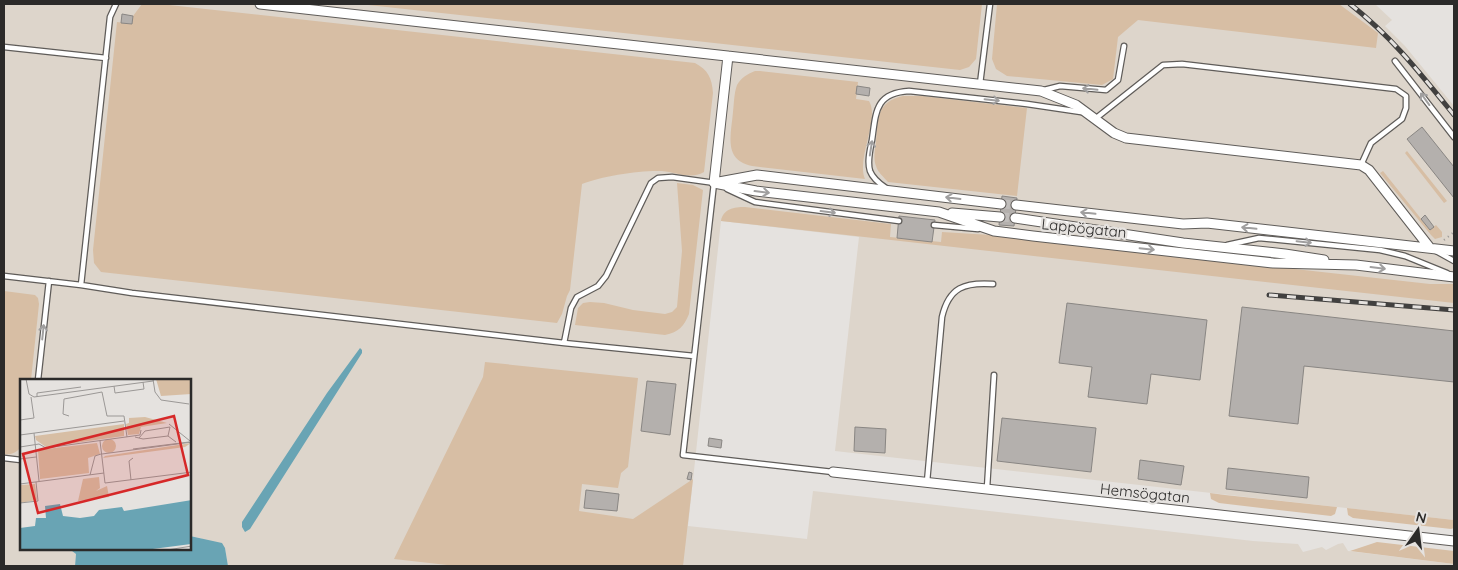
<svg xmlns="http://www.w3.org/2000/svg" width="1458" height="570" viewBox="0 0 1458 570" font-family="Quicksand,sans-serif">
<rect width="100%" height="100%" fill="#e5e2df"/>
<path fill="#ddd5cb" d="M4,4H1375L1392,20L1385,26L1405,46L1454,106V520L835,451L859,237L721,221L688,526L807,539L813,491L1253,541L1298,544L1303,552L1322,547L1326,550L1338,544L1343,543L1348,551L1454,564V566H228L225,548L200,538L190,536V380H21V549H72V551L76,554L75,566H4Z"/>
<path fill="#d7bea4" d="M142,4H160L695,63C708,70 712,78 713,93L704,172C690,180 676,172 662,171C641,170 601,176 582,184L570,290L567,296L562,314L557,323L101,272L94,263L93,250L117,22L131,24L133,16Z
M359,4H982L976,59L969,67L960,70Z
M997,4H1339L1378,33L1376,48L1138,20L1118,37L1113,79L1102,85L1007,76L996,69L992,59Z
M755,71H760L858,82L856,99L869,101C880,119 856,159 865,179L752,166C723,160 731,135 733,112C734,104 734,93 737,85C741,78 747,74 755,71Z
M903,96H922L1027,108L1017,196L888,182C884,177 878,173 876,166C873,159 875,150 876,142C878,119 876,102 903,96Z
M1407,151L1447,201L1444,203L1405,153Z
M1383,171L1430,230L1436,225L1442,232V237L1435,239L1431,235L1380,173Z
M677,183L693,185L703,190L689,314C684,326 679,332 665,335L575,325L578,308L583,303L590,302L604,303L633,310L665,314L672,312L677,307L682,251Z
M745,207L891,224L890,237L941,242L942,232L991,235L1430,284H1454V303L721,221C723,209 734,207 745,207Z
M4,291L35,295L38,298L39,304L31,380H21V447C16,453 11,455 4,454Z
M485,362L638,378L628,467L621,473L618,488L582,484L579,511L633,519L693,479L683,566H456L394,559L483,377Z
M1210,493L1225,495L1337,507L1335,514L1331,516L1219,503L1211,499Z
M1347,508L1454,520V528L1451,529L1353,518L1348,515Z
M1377,542L1454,551V564L1350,551Z"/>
<path fill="#69a4b4" d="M360,348L362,350V353L250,529L245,532L242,527V522L327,393Z
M190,536L222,543L225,548L228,566H75L76,554L72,551V549H190Z"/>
<path fill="#b4b0ad" stroke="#898683" d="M122,14L133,16L132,24L121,23Z
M857,86L870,88L869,96L856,94Z
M1422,127L1454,167V198L1407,139Z
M1002,196L1017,198L1014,226L999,225Z
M1425,215L1434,227L1430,230L1421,219Z
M899,216L935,220L932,242L897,238Z
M1067,303L1207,320L1200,380L1151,374L1147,404L1088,397L1092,367L1059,363Z
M1242,307L1454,331V382L1304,366L1298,424L1229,416Z
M647,381L676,384L670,435L641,431Z
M1002,418L1096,428L1091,472L997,461Z
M855,427L886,429L885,453L854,451Z
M709,438L722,440L721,448L708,446Z
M1140,460L1184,466L1181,485L1138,479Z
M1228,468L1309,477L1307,498L1226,489Z
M689,472L692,473L691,480L687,479Z
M586,490L619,494L617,511L584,508Z"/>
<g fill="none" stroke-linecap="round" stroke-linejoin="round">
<path stroke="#c0bdbb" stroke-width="9" stroke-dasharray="9 4.5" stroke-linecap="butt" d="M1001,204L1016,205
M1000,217L1015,218"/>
<defs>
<path id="lane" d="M4,47L106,58
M1395,61L1454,137
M980,84L990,4
M1044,90L1060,86L1106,90L1118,80L1124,46
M1095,119L1163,65L1182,64L1396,89L1406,96V108L1402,119L1371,143L1361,165
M714,183L683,455L833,472
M886,188C880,184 873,179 870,171C867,162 870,150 872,140C876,112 875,93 909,91L1027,104L1081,112
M727,189L755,202L899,221
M934,225L978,229
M1227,245L1259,238L1380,250L1405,256L1447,273
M1436,251L1454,261
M4,276L81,285L132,293L564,343L694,356
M81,285L110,17L116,4
M564,343L571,308L577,297L598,286L606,276L651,183L658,178L672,177L715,183
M38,380L49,281
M4,458L21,460
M927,482L942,317C949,287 965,282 993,284
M987,488L994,375"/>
<path id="street" d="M260,4L1041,91L1076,105L1114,133L1126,138L1361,165L1369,170L1430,248
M719,182L757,175L1001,204
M714,183L756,191L939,212L994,231L1033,236L1273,263L1356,265L1454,277
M714,183L728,56
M1016,205L1183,224L1207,223L1454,251
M952,213L1000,217
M1015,218L1183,243L1285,254L1324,260
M833,472L1454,541"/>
</defs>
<use href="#lane" stroke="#5f5c59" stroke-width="7"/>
<use href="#street" stroke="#5f5c59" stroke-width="11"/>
<path stroke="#989694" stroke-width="2" stroke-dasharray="1 4" stroke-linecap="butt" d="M1444,240L1454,232"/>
<use href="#lane" stroke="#fff" stroke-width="4.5"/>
<use href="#street" stroke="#fff" stroke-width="9"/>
<defs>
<path id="rail" d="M1350,4C1393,38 1420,73 1454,115
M1269,295L1454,310"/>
</defs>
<use href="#rail" stroke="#41403f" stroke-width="5"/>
<use href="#rail" stroke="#e5e2df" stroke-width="3" stroke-dasharray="9" stroke-linecap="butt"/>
</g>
<defs><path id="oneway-shaft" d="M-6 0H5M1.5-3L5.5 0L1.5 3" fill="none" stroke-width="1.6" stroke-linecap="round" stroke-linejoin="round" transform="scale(1.25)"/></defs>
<g stroke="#a09f9f">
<use href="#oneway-shaft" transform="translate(1090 89) rotate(-174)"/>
<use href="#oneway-shaft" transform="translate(1425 99) rotate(-126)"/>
<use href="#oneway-shaft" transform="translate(992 100) rotate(6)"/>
<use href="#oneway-shaft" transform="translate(871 148) rotate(-81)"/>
<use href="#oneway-shaft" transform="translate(762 192) rotate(7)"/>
<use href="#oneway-shaft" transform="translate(953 198) rotate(-173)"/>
<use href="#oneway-shaft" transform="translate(828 212) rotate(7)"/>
<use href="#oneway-shaft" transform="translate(1088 213) rotate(-174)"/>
<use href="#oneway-shaft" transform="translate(1249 228) rotate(-174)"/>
<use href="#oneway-shaft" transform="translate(1304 242) rotate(6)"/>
<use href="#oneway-shaft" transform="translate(1147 249) rotate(6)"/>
<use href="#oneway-shaft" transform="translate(1378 268) rotate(7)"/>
<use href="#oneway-shaft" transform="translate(43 332) rotate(-84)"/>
</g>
<g text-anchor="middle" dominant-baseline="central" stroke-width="4.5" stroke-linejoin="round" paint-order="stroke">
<g font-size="15" fill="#2b2a29" stroke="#e5e2df">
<text transform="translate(1084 228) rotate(6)">Lappögatan</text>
<text transform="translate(1145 493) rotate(6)">Hemsögatan</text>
</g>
</g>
<g transform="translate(20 379)">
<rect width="171" height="171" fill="#e5e2df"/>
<path d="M136,0H171V15L141,17ZM125,38L147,44L121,48L119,55L108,56L106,45L109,44V39ZM104,45V57L26,68L16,61L15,57ZM82 67a7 7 0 1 1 14 0a7 7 0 1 1-14 0ZM77,64L80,75L68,79L69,94L20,100L18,71ZM171,64L165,68L83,79L85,77ZM79,98L80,109L76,112L87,107L89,118L58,122L63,100ZM15,105L17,121L0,124V106Z" fill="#d7bea4"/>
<path d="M172,121L171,165L125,171H0V149L15,147L16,139H26L25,127L40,125L43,137L60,139L74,137L79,131L102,128L104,132Z" fill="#69a4b4"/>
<path fill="none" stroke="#9b9896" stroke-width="1" d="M6,0L9,15L14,18L133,2M133,0L135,13L141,21L169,25M94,7L95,14L124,10L123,3M17,18V14L61,8M49,37L43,35L44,20L82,13L87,37H104L107,58M0,41L14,39L11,18M149,45L170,62M14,54L19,102M0,56L104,42M115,58L123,60L148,57L156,63M119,59L125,52L150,48L148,57M80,62L85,104L172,93M0,68L19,65L26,69L113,57L120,56L121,51M113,70L169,63M82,75L172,63M0,80L16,78M70,96L75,77L81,75M111,101L109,82L113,79M0,105L84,94M0,124L18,122L16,103M141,172L172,167"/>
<path fill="#d62828" fill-opacity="0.15" stroke="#d62828" stroke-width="2.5" d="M154,37L168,96L18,134L3,75Z"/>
<rect width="171" height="171" fill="none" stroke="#2b2a29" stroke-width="2.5"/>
</g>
<rect width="1458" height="570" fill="none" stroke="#2b2a29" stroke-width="10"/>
<g transform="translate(1418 530) rotate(14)" stroke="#e5e2df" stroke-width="4" paint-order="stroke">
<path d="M0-4L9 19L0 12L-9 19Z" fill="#2b2a29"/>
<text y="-8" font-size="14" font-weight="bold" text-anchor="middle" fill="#2b2a29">N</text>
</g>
</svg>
